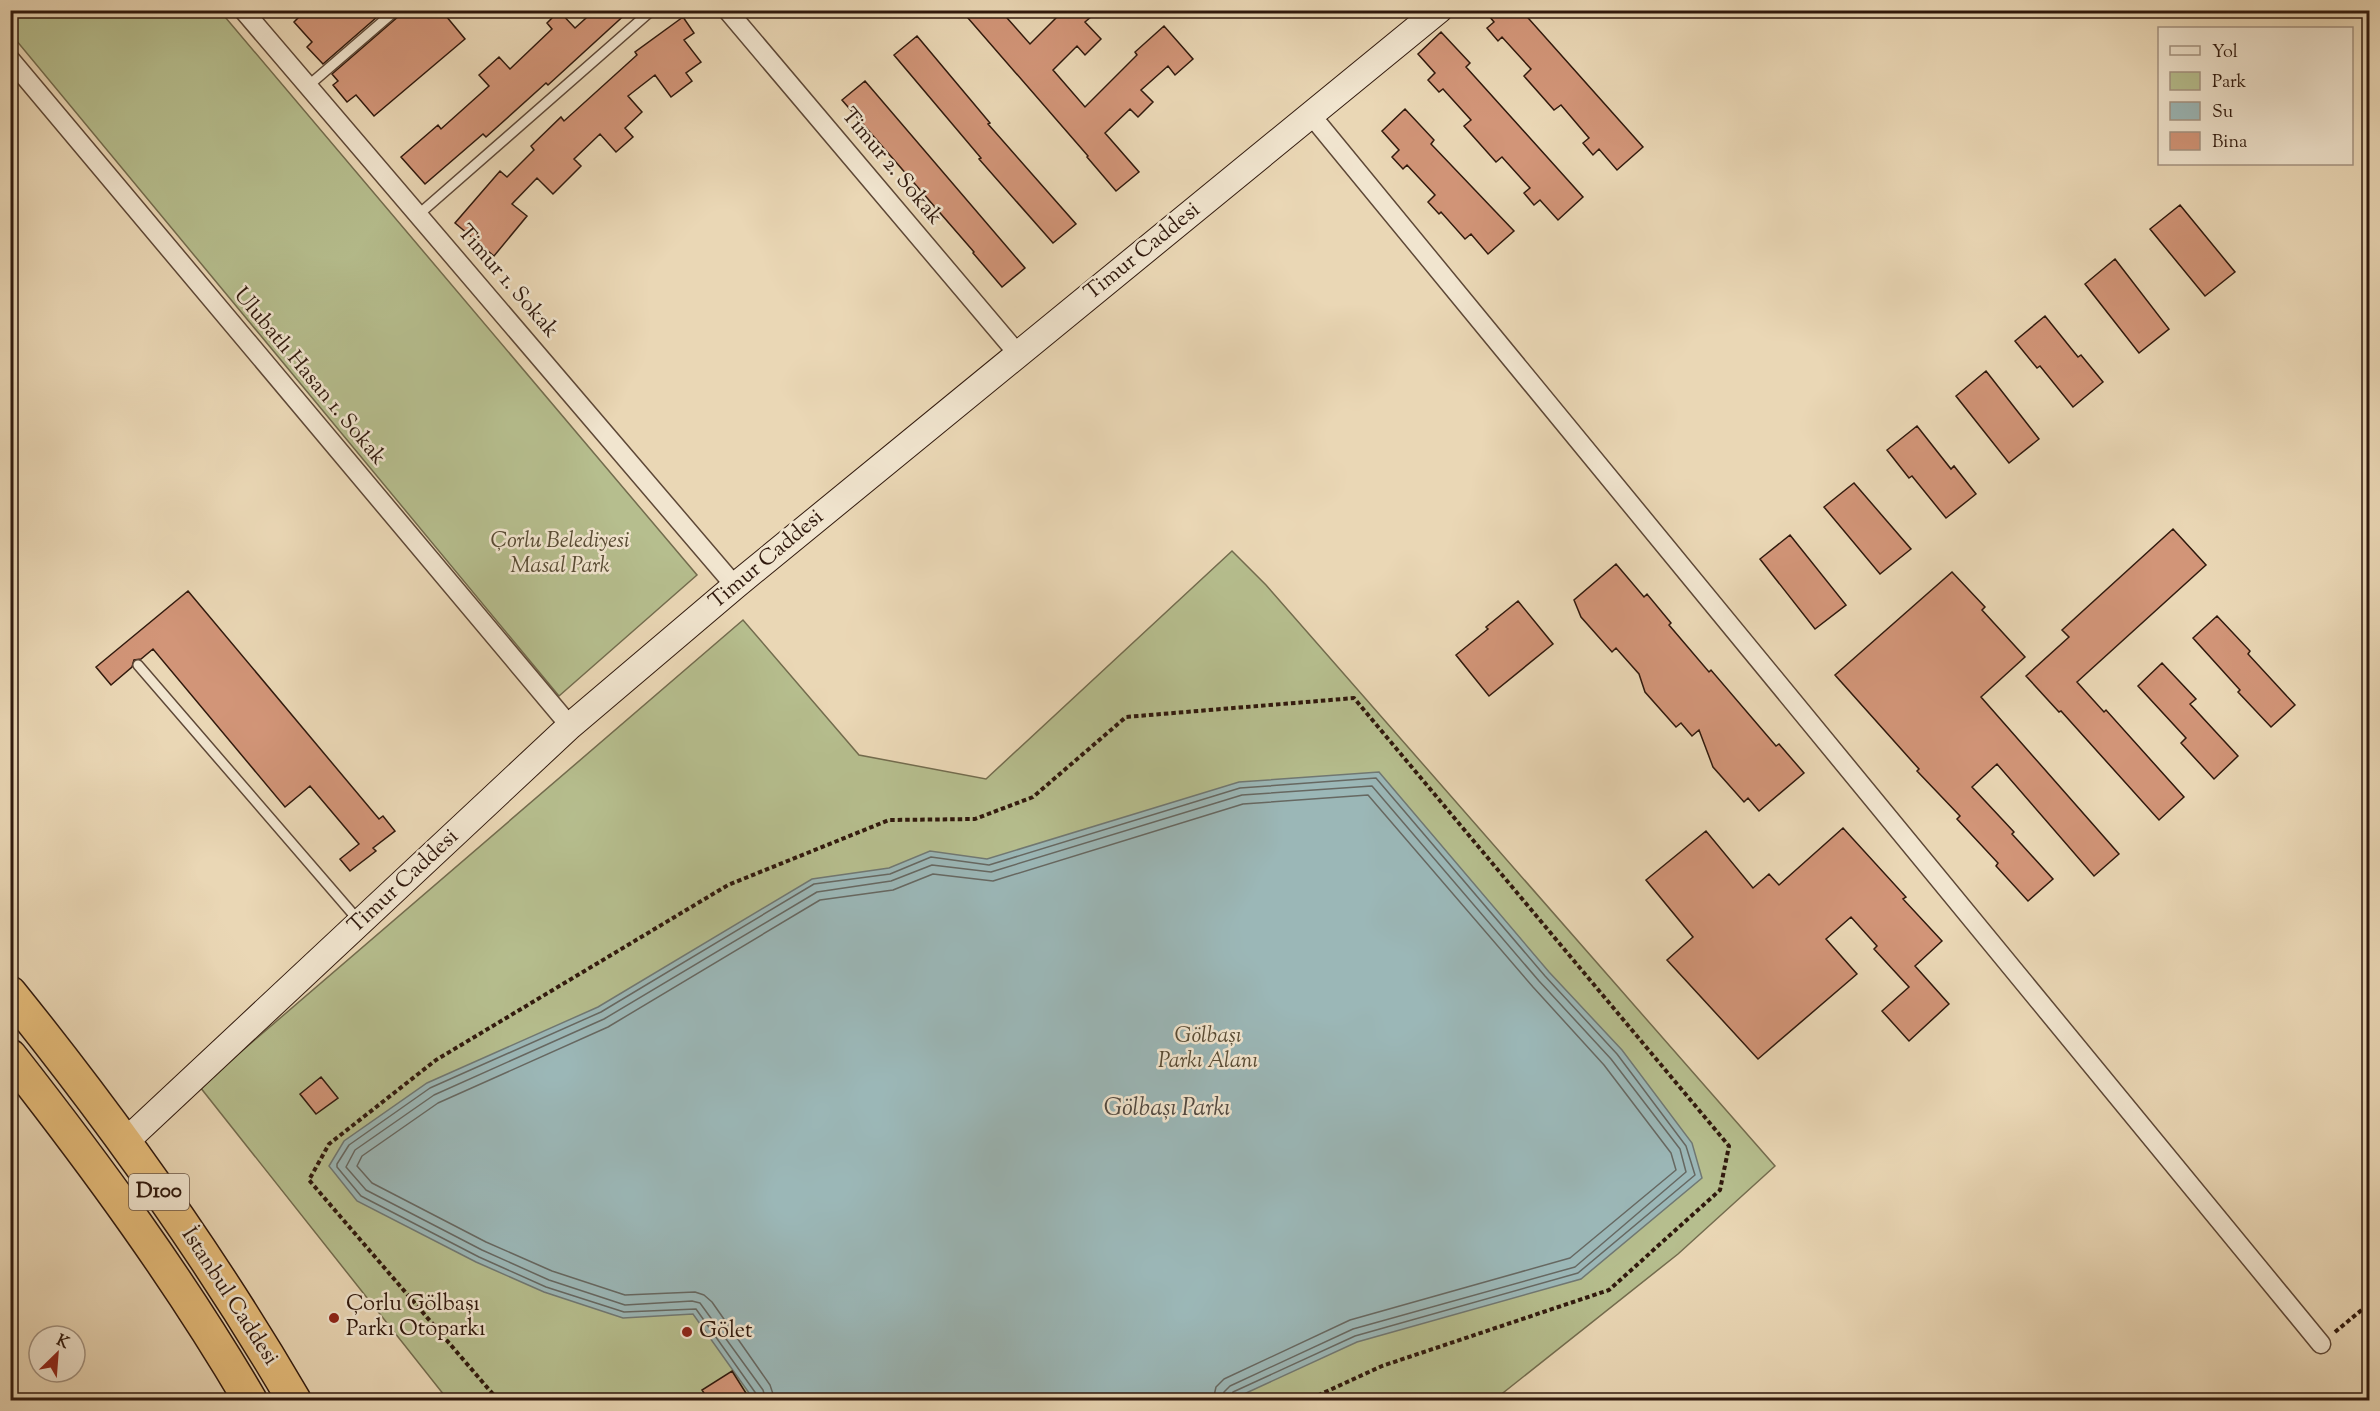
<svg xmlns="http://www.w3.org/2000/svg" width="2380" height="1411" viewBox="0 0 2380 1411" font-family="'Sorts Mill Goudy',serif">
<rect width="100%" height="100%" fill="#ead7b5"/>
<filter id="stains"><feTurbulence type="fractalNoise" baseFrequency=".00333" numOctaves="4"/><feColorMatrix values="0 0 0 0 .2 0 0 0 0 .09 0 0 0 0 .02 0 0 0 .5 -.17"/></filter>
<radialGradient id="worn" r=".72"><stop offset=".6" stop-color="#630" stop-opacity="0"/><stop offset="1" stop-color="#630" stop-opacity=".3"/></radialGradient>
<path fill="#b6be8e" stroke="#736c4e" stroke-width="1.5" d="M10,11H220L697,575L559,696L11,34Z
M1232,551L1266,585L1775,1166L1678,1254L1494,1400H448L200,1087L743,620L859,755L986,779Z"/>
<path fill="#9bb7b7" stroke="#707873" stroke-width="1.5" d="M1379,772L1549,972L1622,1050L1692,1143L1702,1178L1581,1279L1357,1342L1231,1400H754L693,1314L623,1318L544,1292L476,1262L357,1201L329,1166L344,1141L427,1083L598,1007L812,879L889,868L930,851L987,859L1239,782Z"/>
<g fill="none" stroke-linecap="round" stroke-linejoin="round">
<path stroke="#666862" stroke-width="1.5" d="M758,1400L757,1395L696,1309L624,1312L546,1287L479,1257L361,1196L337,1167V1164L349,1145L430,1088L601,1012L814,884L890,874L931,857L989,865L1240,788L1376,778L1545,976L1617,1054L1686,1146L1695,1175L1578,1273L1355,1336L1233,1392L1230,1400
M766,1400L763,1390L700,1303L692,1301L625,1305L549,1280L482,1250L366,1190L346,1167L355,1150L434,1095L604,1019L817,892L891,881L932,865L991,872L1242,795L1372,786L1539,981L1611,1059L1680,1149L1686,1172L1575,1267L1353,1329L1230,1386L1224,1392L1222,1400
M775,1400L770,1385L712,1302L704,1295L695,1292L625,1295L552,1271L486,1242L372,1183L357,1166L362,1156L438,1103L608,1027L820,900L893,890L933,874L993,881L1243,804L1368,795L1533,987L1604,1065L1671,1153L1676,1170L1570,1258L1350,1320L1224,1379L1216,1387L1213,1400"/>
</g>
<path fill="#d29578" stroke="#30190d" stroke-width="1.5" d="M306,10H385L323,64L307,47L312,42L294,22Z
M403,10H441L465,39L374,116L356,95L347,102L333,85L338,81L332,74L400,15Z
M595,10H630L548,85L546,83L486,137L483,134L425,184L401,157L438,125L441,129L489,86L479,75L499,57L510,69L552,29L547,23L559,11L575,28Z
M961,10H1000L1030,44L1064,10H1099L1085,22L1101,39L1085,55L1077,46L1053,70L1085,107L1137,55L1135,52L1164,26L1193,59L1175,75L1168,66L1141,90L1153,102L1138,117L1130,109L1105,133L1139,172L1116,191L1087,157L1088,156Z
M1484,10H1521L1643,147L1617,170L1599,149L1593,155L1583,143L1589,138L1561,105L1554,110L1524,76L1531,69L1502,37L1498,41L1487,28L1494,22Z
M683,17L694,33L684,40L701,62L686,73L692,81L671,97L655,75L628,96L642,112L625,128L633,137L616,152L600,134L574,159L581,166L553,194L537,178L512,204L527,216L494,256L455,223L500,171L507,177L534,150L531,146L561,117L564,121L637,55L635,52Z
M1441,32L1470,63L1466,67L1583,197L1558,220L1540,200L1534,205L1524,193L1530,188L1502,157L1496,162L1464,126L1471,120L1443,89L1439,92L1428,80L1435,73L1418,54Z
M917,36L990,123L988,124L1076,224L1053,243L979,159L981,158L894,55Z
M865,81L1025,268L1002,287L973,253L974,252L842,100Z
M1405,109L1434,140L1431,144L1514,231L1488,254L1471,234L1465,239L1441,212L1439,214L1428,202L1435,195L1407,165L1403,169L1392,157L1399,150L1382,131Z
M2180,205L2235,272L2205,296L2150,229Z
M2115,259L2169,329L2139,353L2085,284Z
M2045,316L2078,357L2081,355L2103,382L2073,407L2040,366L2037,368L2015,341Z
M1986,371L2039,439L2009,463L1956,396Z
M1917,426L1951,469L1954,466L1976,494L1946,518L1912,476L1909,478L1887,450Z
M1854,483L1911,549L1880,574L1824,507Z
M2173,529L2206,565L2077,682L2104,712L2106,710L2184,797L2159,820L2061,711L2059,712L2026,676L2069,637L2062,630Z
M1790,535L1846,605L1815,629L1760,559Z
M1616,564L1644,597L1647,594L1671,623L1669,625L1709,672L1711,670L1776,746L1779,744L1804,773L1759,811L1748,798L1744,802L1713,767L1699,730L1692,736L1681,723L1676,727L1645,692L1639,674L1616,648L1612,652L1581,617L1574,600Z
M1952,572L1985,607L1982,610L2025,657L1981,697L2119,854L2094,876L1997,764L1972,787L2014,832L2012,834L2053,879L2028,901L1996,866L1998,863L1957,819L1960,816L1917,771L1919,769L1835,675Z
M188,591L379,819L383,816L395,831L373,848L376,851L350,871L340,859L359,844L310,786L285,807L153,649L141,659L134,660L132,667L111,685L96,667Z
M1518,601L1553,644L1489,696L1456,655L1488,629L1486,627Z
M2217,616L2250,651L2248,654L2295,705L2271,727L2238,692L2240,690L2193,638Z
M2162,663L2196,699L2190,704L2238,756L2214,779L2181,743L2186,738L2138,686Z
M1843,828L1906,897L1903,899L1942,941L1915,966L1949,1004L1909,1041L1882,1011L1909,987L1874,949L1877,946L1851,917L1826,939L1857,974L1758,1059L1667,960L1693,937L1646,880L1706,831L1753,888L1769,874L1779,885Z
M321,1077L338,1098L316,1114L300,1094Z
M732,1371L751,1401H709L702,1390Z"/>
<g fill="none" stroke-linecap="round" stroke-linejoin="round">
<defs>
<path id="lane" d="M308,86L396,10
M418,215L652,10
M138,665L359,921"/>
<path id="street" d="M243,10L735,586
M727,10L1018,354
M10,59L570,726
M1311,115L2321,1344"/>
<path id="secondary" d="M125,1142L570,726L735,586L1439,10"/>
<path id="highway" d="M10,993C114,1122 211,1258 294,1400
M10,1056C97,1167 179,1279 250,1400"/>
</defs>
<use href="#lane" stroke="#5e4837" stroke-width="12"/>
<use href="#street" stroke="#5e4837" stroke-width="21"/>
<use href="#secondary" stroke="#30190d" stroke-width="28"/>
<use href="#highway" stroke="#30190d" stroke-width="36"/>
<path stroke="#30190d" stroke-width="4" stroke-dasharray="4.5 3" stroke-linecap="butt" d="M2335,1332L2370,1303
M498,1400L309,1180L329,1144L436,1060L728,885L889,820L975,819L1033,797L1126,717L1354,698L1729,1146L1720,1190L1609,1290L1382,1366L1308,1400"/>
<use href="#lane" stroke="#f1e5cf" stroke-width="9"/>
<use href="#street" stroke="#f1e5cf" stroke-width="18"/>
<use href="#secondary" stroke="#f1e5cf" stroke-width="26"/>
<use href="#highway" stroke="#e5bc7a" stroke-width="33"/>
</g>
<g fill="#8f2418" stroke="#f1e5cf" stroke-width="2">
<circle cx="334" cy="1318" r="6"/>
<circle cx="687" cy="1332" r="6"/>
</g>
<g text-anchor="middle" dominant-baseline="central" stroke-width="5" stroke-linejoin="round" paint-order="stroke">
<rect fill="#f1e5cf" stroke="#6a5647" stroke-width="1.5" x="129" y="1174" width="60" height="36" rx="4.5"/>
<g font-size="21" font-weight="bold" fill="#30190d">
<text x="159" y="1192">D100</text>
</g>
<g font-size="22" fill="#30190d" stroke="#f1e5cf">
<text transform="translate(891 167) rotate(50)">Timur 2. Sokak</text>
<text transform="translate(1143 252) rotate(-39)">Timur Caddesi</text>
<text transform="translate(507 282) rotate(49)">Timur 1. Sokak</text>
<text transform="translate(309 377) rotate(50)">Ulubatlı Hasan 1. Sokak</text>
<text transform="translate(767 560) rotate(-40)">Timur Caddesi</text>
<text transform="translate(404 882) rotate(-43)">Timur Caddesi</text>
<text transform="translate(229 1297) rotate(57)">İstanbul Caddesi</text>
</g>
<g font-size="22" font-style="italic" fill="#584b34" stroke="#f1e5cf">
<text x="560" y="542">Çorlu Belediyesi<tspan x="560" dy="25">Masal Park</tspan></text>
<text x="1208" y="1037">Gölbaşı<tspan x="1208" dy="25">Parkı Alanı</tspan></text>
</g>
<g font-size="22" fill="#30190d" stroke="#f1e5cf" text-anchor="start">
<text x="346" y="1305">Çorlu Gölbaşı<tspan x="346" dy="25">Parkı Otoparkı</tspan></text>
<text x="699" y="1332">Gölet</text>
</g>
<g font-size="24" font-style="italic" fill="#504840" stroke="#f1e5cf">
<text x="1167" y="1109">Gölbaşı Parkı</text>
</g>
</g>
<rect width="2380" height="1411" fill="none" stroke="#ead7b5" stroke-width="36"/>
<rect x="12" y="12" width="2356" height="1387" fill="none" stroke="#30190d" stroke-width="3"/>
<rect x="18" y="18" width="2344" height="1375" fill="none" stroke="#30190d" stroke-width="1.5"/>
<rect x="2158" y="27" width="195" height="138" fill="#f1e5cf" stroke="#a49381" stroke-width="1.5"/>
<rect x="2170" y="46" width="30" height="9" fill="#f1e5cf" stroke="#a49381" stroke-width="1.5"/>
<text x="2212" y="57" font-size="18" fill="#30190d">Yol</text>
<rect x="2170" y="72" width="30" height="18" fill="#b6be8e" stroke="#a49381" stroke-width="1.5"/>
<text x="2212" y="87" font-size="18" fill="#30190d">Park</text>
<rect x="2170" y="102" width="30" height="18" fill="#9bb7b7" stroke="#a49381" stroke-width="1.5"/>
<text x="2212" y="117" font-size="18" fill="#30190d">Su</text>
<rect x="2170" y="132" width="30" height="18" fill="#d29578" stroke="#a49381" stroke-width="1.5"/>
<text x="2212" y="147" font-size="18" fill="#30190d">Bina</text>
<g transform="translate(57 1354) rotate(25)"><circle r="28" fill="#f1e5cf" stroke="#a49381" stroke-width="1.5"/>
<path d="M0-4.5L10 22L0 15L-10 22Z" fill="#8f2418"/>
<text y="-9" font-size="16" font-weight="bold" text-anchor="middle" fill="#30190d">K</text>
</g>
<rect width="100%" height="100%" filter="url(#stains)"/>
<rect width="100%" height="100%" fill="url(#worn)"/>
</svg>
